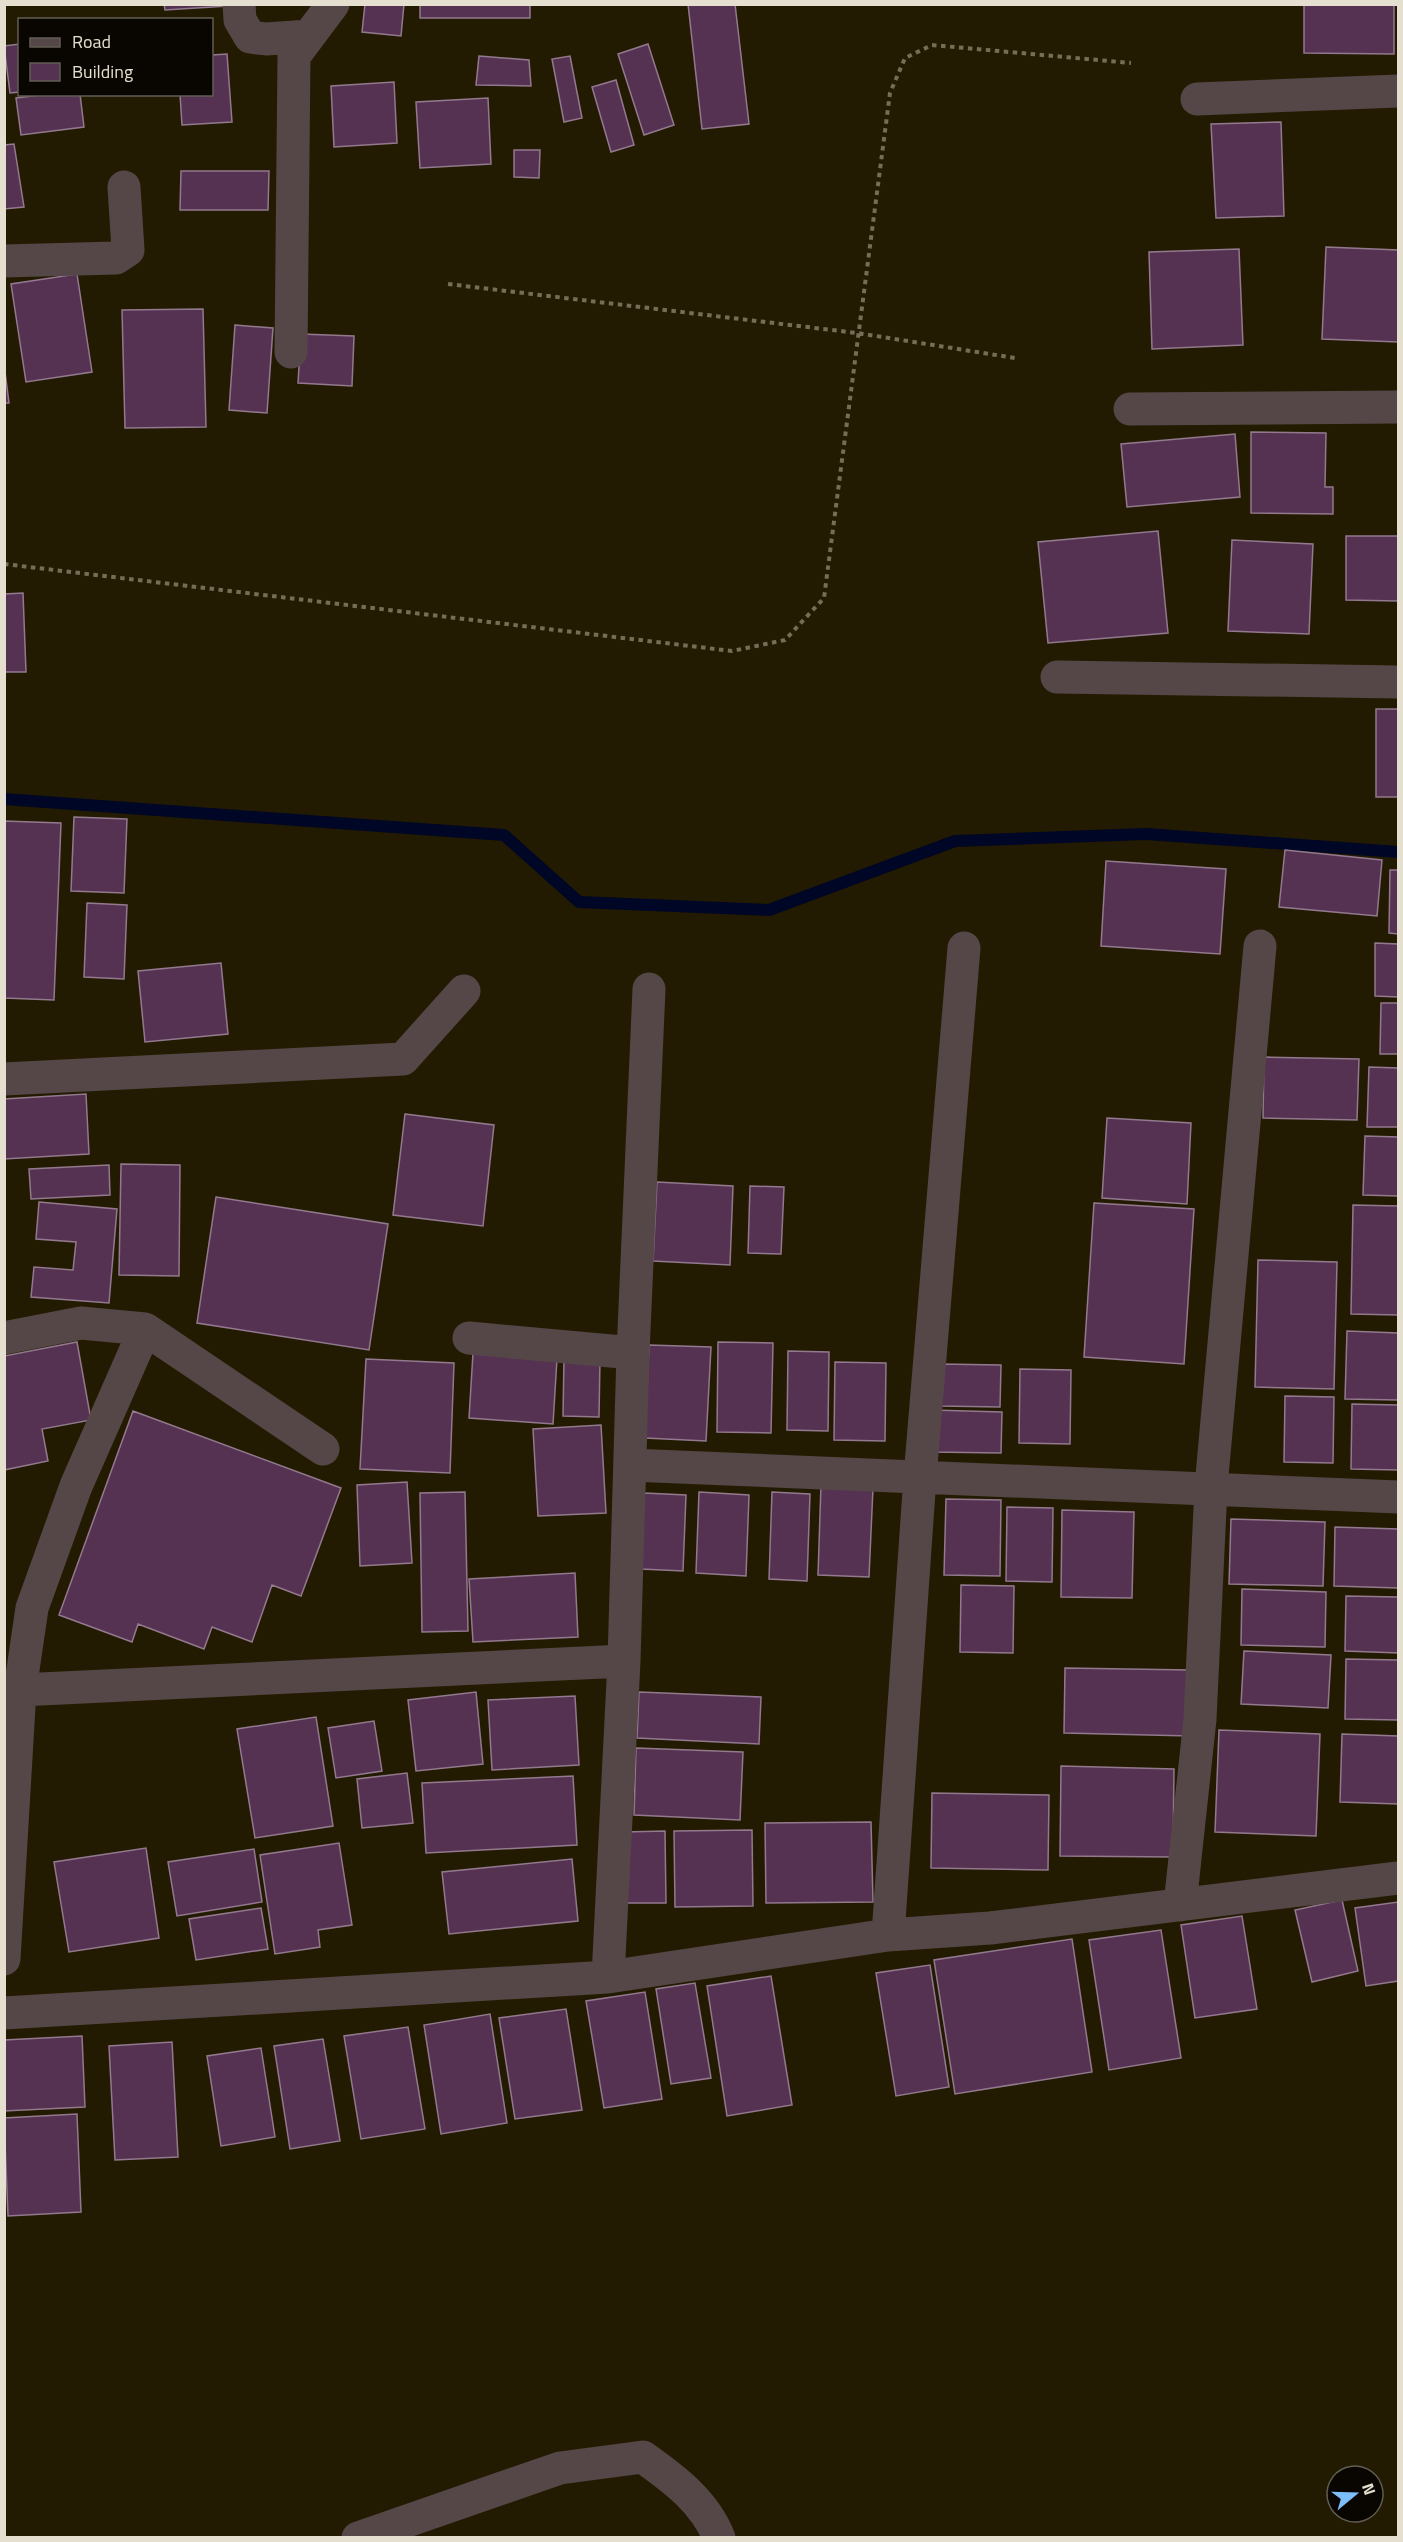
<svg xmlns="http://www.w3.org/2000/svg" width="1403" height="2542" viewBox="0 0 1403 2542" font-family="'Titillium Web',sans-serif">
<rect width="100%" height="100%" fill="#231b01"/>
<g fill="none" stroke-linecap="round" stroke-linejoin="round">
<path stroke="#000625" stroke-width="12" d="M4,799L504,835L579,902L769,910L955,841L1146,834L1398,852"/>
</g>
<path fill="#563252" stroke="#92798e" stroke-width="1.5" d="M164,4H228V6L165,10Z
M365,4H404L401,36L362,32Z
M420,4H530V18H420Z
M688,4H735L749,124L702,129Z
M1304,4H1394V54L1304,53Z
M20,44V92L10,93L4,46Z
M648,44L674,125L644,135L618,54Z
M227,54L232,122L182,125L180,94H212V55Z
M479,56L529,60L531,86L476,85Z
M570,56L582,118L564,122L552,59Z
M616,80L634,145L611,152L592,87Z
M394,82L397,143L334,147L331,86Z
M48,94H80L84,127L21,135L16,98Z
M488,98L491,164L420,168L416,102Z
M1281,122L1284,216L1216,218L1211,124Z
M14,144L24,207L4,209V145Z
M514,150H540L539,178L514,177Z
M181,171H269L268,210H180Z
M1326,247L1398,250V342L1322,339Z
M1239,249L1243,345L1152,349L1149,252Z
M77,274L92,372L26,382L11,284Z
M203,309L206,427L125,428L122,310Z
M235,325L273,328L267,413L229,410Z
M301,334L354,336L352,386L298,383Z
M4,364L9,403H4Z
M1251,432L1326,433L1325,487H1333V514L1251,513Z
M1235,434L1240,497L1127,507L1121,444Z
M1158,531L1168,633L1048,643L1038,542Z
M1346,536H1398V601L1346,600Z
M1232,540L1313,544L1309,634L1228,631Z
M23,593L26,672H4V594Z
M1376,709H1398V797H1376Z
M74,817L127,819L124,893L71,891Z
M4,821L61,823L54,1000L4,998Z
M1285,850L1382,860L1377,916L1279,907Z
M1106,861L1226,869L1220,954L1101,946Z
M1390,870H1398V934L1389,933Z
M87,903L127,905L124,979L84,977Z
M1375,943L1398,944V997L1375,996Z
M221,963L228,1034L145,1042L138,971Z
M1381,1003H1398V1054H1380Z
M1264,1057L1359,1059L1357,1120L1263,1118Z
M1369,1067L1398,1068V1127H1367Z
M86,1094L89,1154L4,1159V1099Z
M405,1114L494,1125L483,1226L393,1215Z
M1107,1118L1191,1123L1187,1204L1102,1198Z
M1365,1136L1398,1137V1196L1363,1195Z
M121,1164L180,1165L179,1276L119,1275Z
M109,1165L110,1195L31,1199L29,1169Z
M657,1182L733,1186L730,1265L653,1261Z
M750,1186L784,1187L781,1254L748,1253Z
M216,1197L388,1224L369,1350L197,1323Z
M39,1202L117,1209L109,1303L31,1297L34,1267L73,1270L76,1242L36,1239Z
M1094,1203L1194,1209L1184,1364L1084,1357Z
M1353,1205L1398,1206V1315L1351,1314Z
M1258,1260L1337,1262L1334,1389L1255,1387Z
M1347,1331L1398,1333V1400L1345,1399Z
M77,1342L91,1420L42,1429L48,1461L4,1470V1356Z
M718,1342L773,1343L771,1433L717,1432Z
M649,1345L711,1347L706,1441L645,1438Z
M788,1351L829,1352L828,1431L787,1430Z
M473,1353L557,1359L553,1424L469,1418Z
M366,1359L454,1363L450,1473L360,1469Z
M564,1359H600L599,1417L563,1416Z
M835,1362L886,1363L885,1441L834,1440Z
M940,1364L1001,1365L1000,1407L939,1406Z
M1020,1369L1071,1370L1070,1444L1019,1443Z
M1285,1396L1334,1397L1333,1463L1284,1462Z
M1352,1404L1398,1405V1470L1351,1469Z
M932,1410L1002,1412L1001,1453L931,1452Z
M133,1411L341,1488L301,1596L272,1585L252,1642L212,1627L204,1649L138,1624L132,1642L59,1615Z
M601,1425L606,1513L538,1516L533,1429Z
M407,1482L412,1563L360,1566L357,1485Z
M821,1485L873,1488L869,1577L818,1575Z
M465,1492L468,1631L422,1632L420,1493Z
M699,1492L749,1495L746,1576L696,1573Z
M772,1492L810,1494L807,1581L769,1579Z
M644,1493L686,1495L683,1571L641,1569Z
M946,1499L1001,1500L1000,1576L944,1575Z
M1007,1507L1053,1508L1052,1582L1006,1581Z
M1062,1510L1134,1512L1132,1598L1061,1597Z
M1231,1519L1325,1522L1323,1586L1229,1584Z
M1335,1527L1398,1529V1588L1334,1586Z
M575,1573L578,1637L473,1642L469,1579Z
M961,1585L1014,1586L1013,1653L960,1652Z
M1242,1589L1326,1592L1325,1647L1241,1645Z
M1346,1596L1398,1597V1653L1345,1651Z
M1244,1651L1331,1655L1328,1708L1241,1704Z
M1346,1659L1398,1660V1720L1345,1719Z
M1065,1668L1190,1670V1736L1064,1733Z
M476,1692L483,1764L416,1771L408,1700Z
M639,1692L761,1697L759,1744L637,1738Z
M575,1696L579,1765L492,1770L488,1700Z
M316,1717L333,1826L255,1838L237,1729Z
M374,1721L382,1771L336,1778L328,1728Z
M1219,1730L1320,1734L1316,1836L1215,1832Z
M1342,1734L1398,1736V1804L1340,1802Z
M636,1748L743,1752L740,1820L634,1815Z
M1061,1766L1174,1769L1173,1857L1060,1856Z
M407,1773L413,1823L362,1828L357,1779Z
M573,1776L577,1845L426,1853L422,1783Z
M932,1793L1049,1795L1048,1870L931,1868Z
M871,1822L873,1902L766,1903L765,1823Z
M752,1830L753,1906L675,1907L674,1831Z
M665,1831L666,1903H624L623,1832Z
M339,1843L352,1925L318,1930L320,1947L275,1954L260,1855Z
M146,1848L159,1938L69,1952L54,1862Z
M254,1849L262,1902L177,1916L168,1862Z
M572,1859L578,1921L449,1934L442,1872Z
M1342,1900L1358,1971L1312,1982L1295,1910Z
M1398,1902V1981L1366,1986L1355,1908Z
M261,1908L268,1949L196,1960L189,1919Z
M1242,1916L1257,2009L1195,2018L1181,1925Z
M1161,1930L1181,2058L1109,2070L1089,1940Z
M1072,1939L1092,2072L955,2094L934,1960Z
M930,1965L949,2087L896,2096L876,1973Z
M771,1976L792,2105L727,2116L707,1986Z
M695,1983L711,2078L671,2084L656,1989Z
M645,1992L662,2099L604,2108L586,2001Z
M566,2009L582,2110L515,2119L499,2018Z
M490,2014L507,2123L441,2134L424,2025Z
M408,2027L425,2129L361,2139L344,2036Z
M82,2036L85,2107L4,2111V2040Z
M323,2039L340,2141L290,2149L274,2046Z
M172,2042L178,2157L115,2160L109,2046Z
M261,2048L275,2137L221,2146L207,2056Z
M77,2114L81,2212L8,2216L4,2118Z"/>
<g fill="none" stroke-linecap="round" stroke-linejoin="round">
<path stroke="#746d57" stroke-width="4" stroke-dasharray="4.5 4.5" stroke-linecap="butt" d="M448,284L857,333L1015,358
M4,564L732,651L785,640L824,598L890,93L905,58L932,45L1131,63"/>
<path stroke="#554747" stroke-width="33" d="M239,4L240,20L250,37L266,39L309,36
M1197,99L1398,91
M4,261L116,258L128,250L124,187
M291,352L294,56L333,4
M1130,409L1398,407
M1057,677L1398,682
M4,1079L403,1059L464,991
M4,1338L81,1323L145,1329L323,1449
M469,1338L633,1353
M630,1465L1398,1497
M20,1690L624,1661
M1180,1905L1200,1719L1211,1487L1260,946
M888,1935L920,1477L964,948
M4,1959L20,1690L32,1608L76,1486L145,1329
M608,1977L624,1661L633,1353L649,989
M4,2013L608,1977L888,1935L990,1928L1398,1878
M358,2538L560,2468L643,2457C674,2479 705,2502 719,2538"/>
</g>
<rect width="1403" height="2542" fill="none" stroke="#e4dfcf" stroke-width="12"/>
<rect x="18" y="18" width="195" height="78" fill="#090601" stroke="#615d53" stroke-width="1.5"/>
<rect x="30" y="38" width="30" height="9" fill="#554747" stroke="#615d53" stroke-width="1.5"/>
<text x="72" y="48" font-size="18" fill="#e4dfcf">Road</text>
<rect x="30" y="63" width="30" height="18" fill="#563252" stroke="#615d53" stroke-width="1.5"/>
<text x="72" y="78" font-size="18" fill="#e4dfcf">Building</text>
<g transform="translate(1355 2494) rotate(71)"><circle r="28" fill="#090601" stroke="#615d53" stroke-width="1.5"/>
<path d="M0-4.5L10 22L0 15L-10 22Z" fill="#7cbef9"/>
<text y="-9" font-size="16" font-weight="bold" text-anchor="middle" fill="#e4dfcf">N</text>
</g>
</svg>
